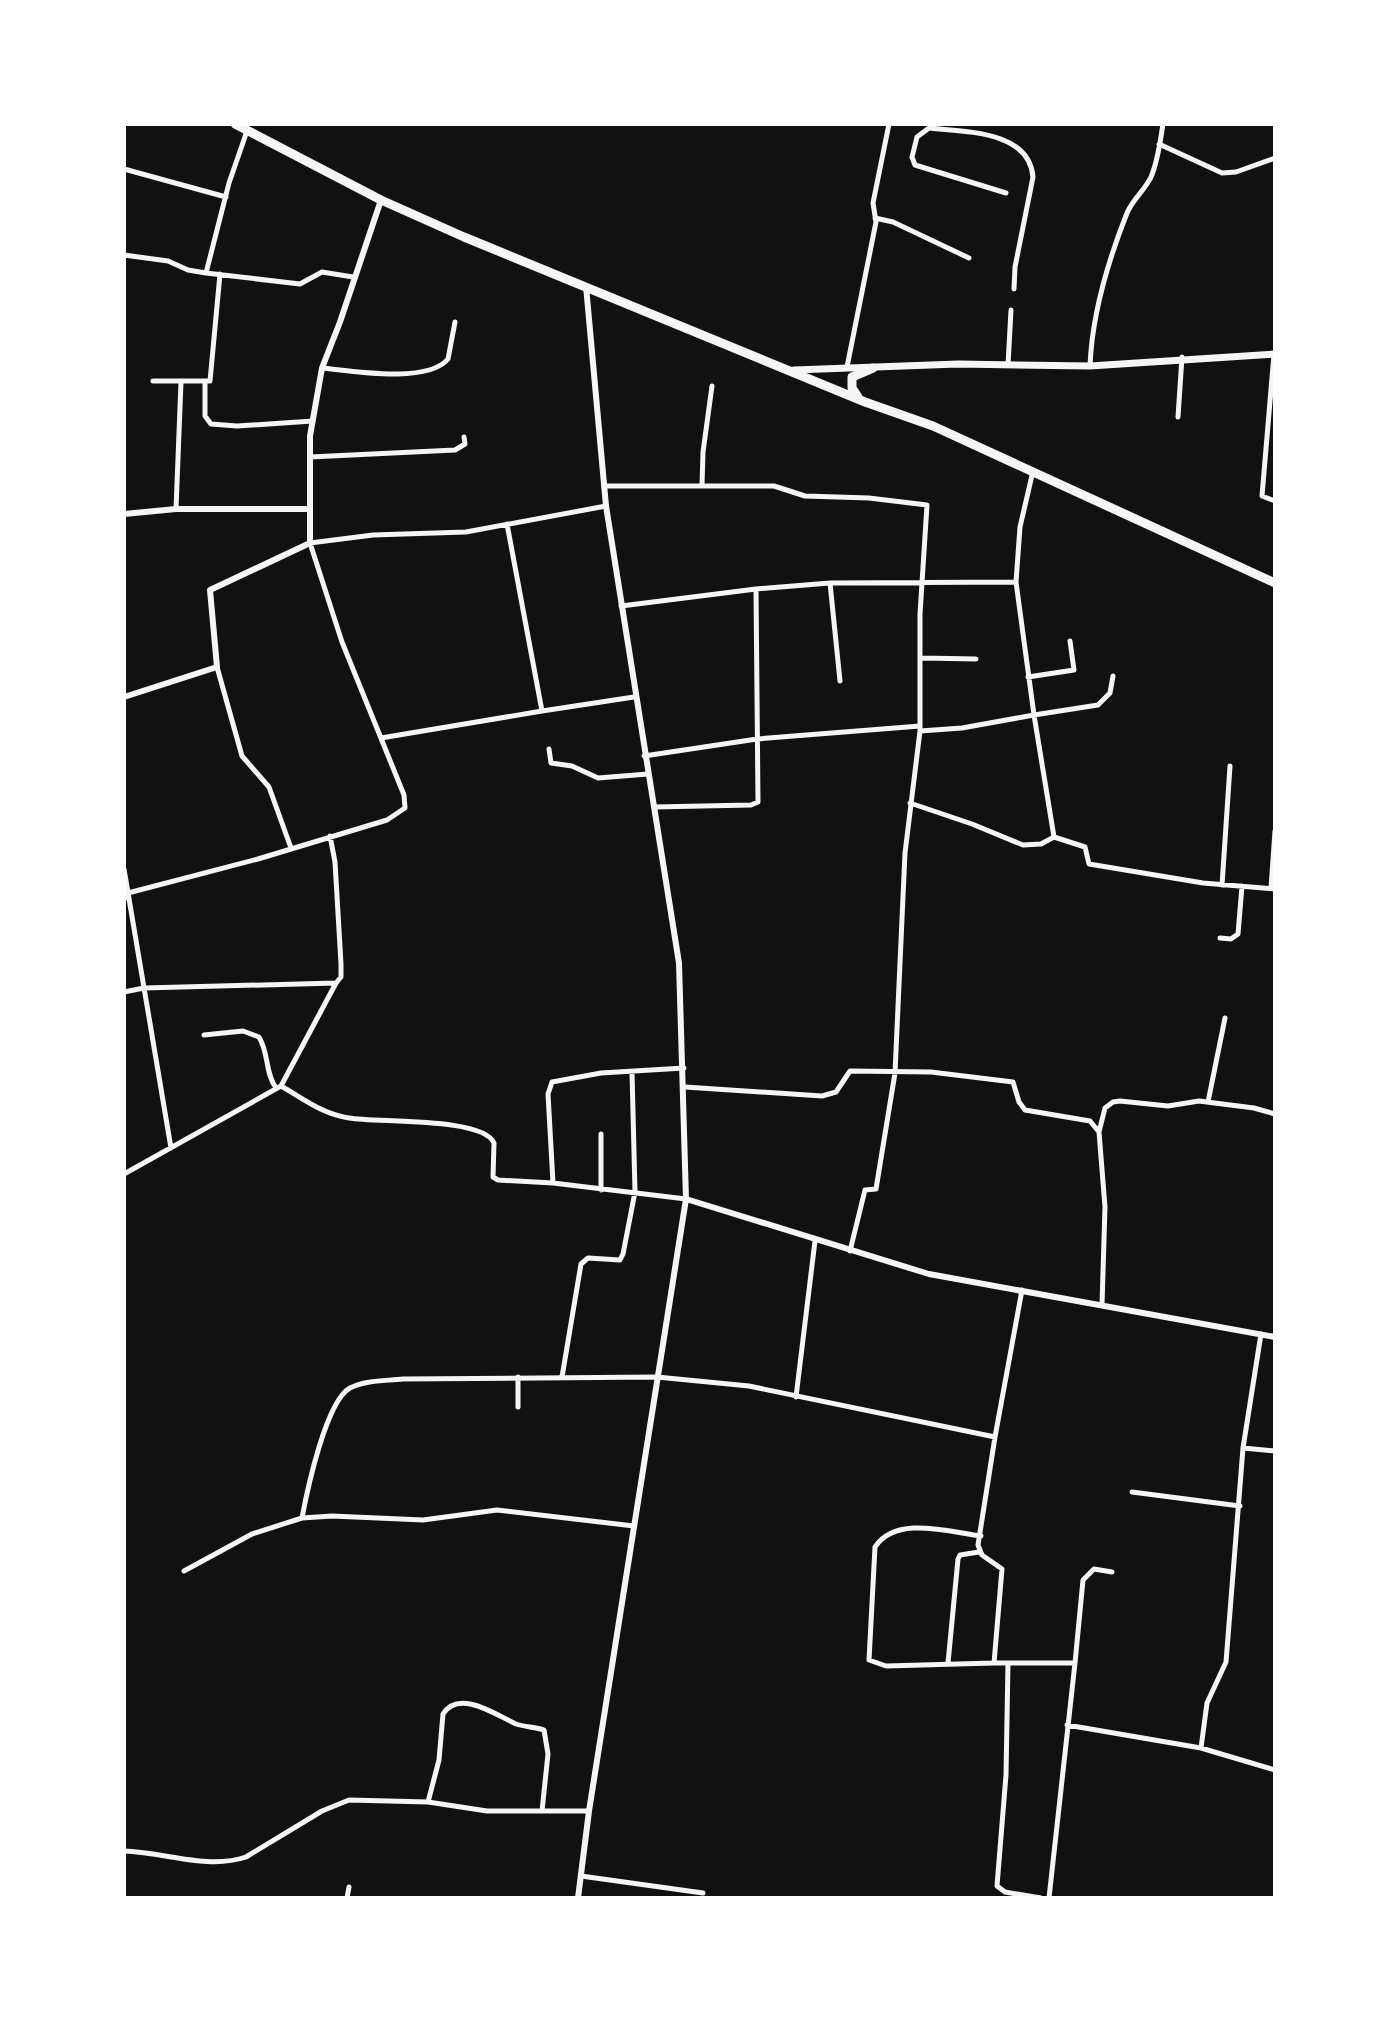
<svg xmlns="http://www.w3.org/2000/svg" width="1399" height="2022" viewBox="0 0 1399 2022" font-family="'Public Sans',sans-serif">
<rect width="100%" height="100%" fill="#111"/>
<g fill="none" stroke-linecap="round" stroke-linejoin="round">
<path stroke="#f5f5f5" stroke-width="5" d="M1159,144L1222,173L1236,172L1275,158
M124,169L226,197
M1006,193L915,165L912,157L917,137L929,128C964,132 1029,130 1033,177L1015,267L1014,289
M875,218L893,222L969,258
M124,255L168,261L188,270L206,273L229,183L247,131
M206,273L300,284L322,272L353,277
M1274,354L1262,496L1275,501
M1008,365L1011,310
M1090,366C1092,314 1108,261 1127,213C1133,199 1145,190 1151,177C1158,161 1160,142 1163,124
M847,367L876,222L873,203L889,124
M322,368C352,371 427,384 448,359L455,322
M153,381H210L220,274
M205,383V416L211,424L237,426L313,421
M1178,417L1182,357
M310,457L455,450L465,444L464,437
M1033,471L1020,527L1016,582L1034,715L1098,705L1110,693L1113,676
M702,485L703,452L712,386
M604,486H774L805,496L869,498L927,505L920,614V731L905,853L895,1073L876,1189L865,1190L850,1251
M176,509L181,382
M507,524L542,711L634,697
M830,583L840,681
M621,606L756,589L830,583L1016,582
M922,658L976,659
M217,667L242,756L269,787L291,848
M1028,677L1074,670L1070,641
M920,731L962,728L1034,715L1054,837L1085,847L1089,864L1203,883L1275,889
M381,738L542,711
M549,749L551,763L572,766L598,778L648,774
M644,756L757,739L920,726
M910,803L972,824L1023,845L1041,844L1054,837
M654,807L751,805L758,802L756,589
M124,869L171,1148
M1222,885L1230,766
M1271,888L1275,831
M124,899L128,893L258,859L387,820L405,808L404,795L342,642L310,543L373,535L466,532L606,506
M1220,938L1231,939L1238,934L1242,886
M124,992L144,988L336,983L341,977V964L335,862L330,836
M204,1035L243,1031L259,1037C269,1053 265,1073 276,1088
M281,1086L336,983
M685,1087L822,1096L836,1092L850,1071L931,1072L1013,1082L1019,1102L1025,1110L1090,1121L1099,1132
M1208,1102L1225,1018
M601,1134V1190
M124,1174L281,1086C304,1099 322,1114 349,1118C377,1123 483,1117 494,1143L493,1177L498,1180L553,1183L686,1199
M553,1183L548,1094L552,1082L601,1073L684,1068
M1102,1305L1105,1207L1099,1132L1105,1108L1113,1102L1120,1101L1168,1106L1199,1101L1254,1108L1275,1114
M518,1377V1407
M562,1377L581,1264L588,1258L620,1260L623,1254L635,1192L632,1072
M796,1397L815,1241
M995,1437L978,1545L982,1555L1002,1569L994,1663H1075L1049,1898
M1243,1448L1275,1451
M1132,1492L1240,1506
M302,1518C307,1491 326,1401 350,1388C365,1380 385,1381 403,1379L657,1377L749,1386L995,1437L1022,1290
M981,1536C949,1532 896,1515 875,1547L869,1660L886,1666L994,1663
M184,1571L252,1534L302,1518L332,1516L423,1520L497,1510L634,1526
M948,1663L958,1559L960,1555L979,1552
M1008,1663L1006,1775L997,1886L1005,1892L1041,1898
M1075,1663L1083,1580L1094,1569L1112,1572
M1067,1725L1201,1748L1275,1770
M1201,1748L1207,1703L1226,1662L1243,1448L1261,1334
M428,1802L439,1760L443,1714C459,1688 498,1716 516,1724C525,1727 535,1727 544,1730L548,1754L542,1811
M124,1851C163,1852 208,1870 246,1857L322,1811L349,1800L428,1802L487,1811H589
M581,1876L703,1893
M347,1898L349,1887"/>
<path stroke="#f5f5f5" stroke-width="6" d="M586,286L606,506L679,963L686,1199L929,1274L1275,1337
M124,514L176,509H309
M124,697L217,667L210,590L310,543V436L322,368L340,322L381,200
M578,1898L589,1811L686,1199"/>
<path stroke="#f5f5f5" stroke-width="7" d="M794,370L958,364L1090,366L1275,354"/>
<path stroke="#f5f5f5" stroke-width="9" d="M235,124L381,200L464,237L865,402L933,426L1275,583
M858,397L852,388V377L873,368"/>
</g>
<rect width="1399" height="2022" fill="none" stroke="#ffffff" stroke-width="252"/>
</svg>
